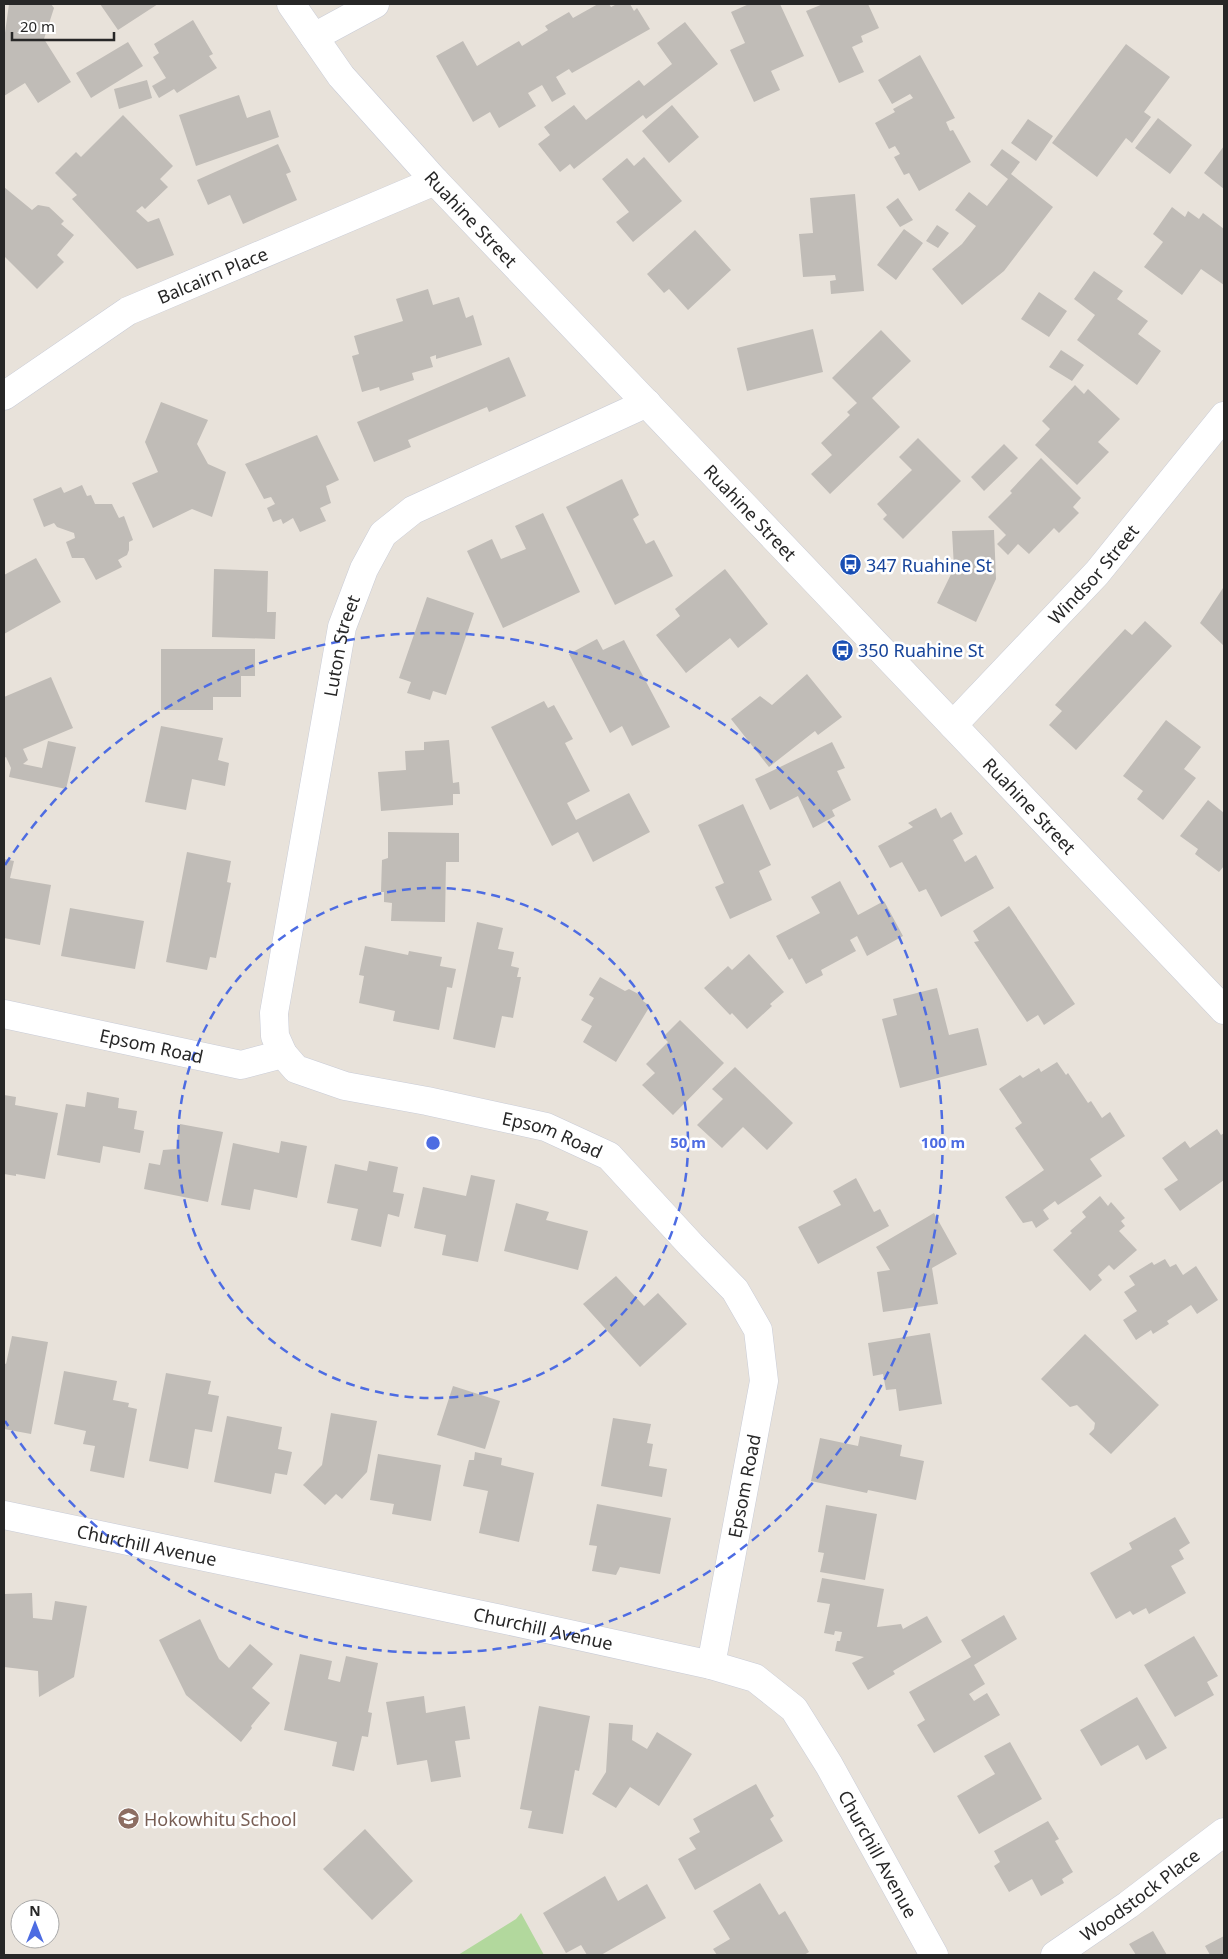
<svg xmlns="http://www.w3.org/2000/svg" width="1228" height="1959" viewBox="0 0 1228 1959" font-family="'Noto Sans',sans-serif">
<rect width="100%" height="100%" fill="#e8e2da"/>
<path fill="#b2d89d" d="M521,1913L544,1955H458L516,1919Z"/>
<path fill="#c0bcb7" d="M9,4H51L54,8L44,39L71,82L38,103L25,83L4,96V40Z
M100,4H158L118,30Z
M598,4H609L611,7L617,4H630L634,11L637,8L650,29L572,73L569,69L556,77L566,94L552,102L542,85L528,93L536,106L499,128L490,112L473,122L436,56L463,41L477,66L519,41L522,46L548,30L545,26L569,12L573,18Z
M749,4H780L804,56L771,71L780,90L754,102L730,50L745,43L731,12Z
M823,4H868L879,28L861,36L863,42L852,47L864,72L839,83L806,11Z
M193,20L213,54L209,56L217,68L177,93L174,89L159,98L152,86L166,78L153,57L159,53L154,44Z
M685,22L718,64L646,119L643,115L574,169L570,164L560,172L538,144L550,135L544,127L574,105L586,120L639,80L644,86L672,64L657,43Z
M128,42L143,66L91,98L76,73Z
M1126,44L1170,77L1144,112L1151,117L1132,143L1126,138L1097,177L1052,143Z
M920,55L955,118L946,122L950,131L953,130L971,162L919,191L909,173L904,175L894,157L900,154L895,146L889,149L875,123L895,112L893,109L913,98L910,94L892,104L878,80Z
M147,80L152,98L119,109L114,89Z
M239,95L247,118L270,110L279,137L196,166L179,115Z
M672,105L699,137L669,163L642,131Z
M123,115L173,166L160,179L168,187L145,209L142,206L136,211L148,222L159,218L174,255L137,269L72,199L77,195L55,173L76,152L81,157Z
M1158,118L1192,145L1170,174L1135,148Z
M1028,119L1053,136L1036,161L1011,143Z
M278,144L291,172L286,174L297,200L243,224L230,195L208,205L197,180Z
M1224,146V189L1204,173Z
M1002,149L1020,162L1011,174L1053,207L1004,271L962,305L932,269L962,244L976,226L955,210L969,192L987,206L1008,179L990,165Z
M644,157L682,201L633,242L616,222L629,212L602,179L627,158L634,166Z
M4,187L32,210L38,205L49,207L64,221L61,224L74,235L57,255L64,262L37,289L4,256Z
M855,194L864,291L831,294L830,281L836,280L835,275L803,277L799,234L813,233L810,198Z
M898,198L913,220L900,227L886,207Z
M1172,207L1185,217L1188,211L1199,219L1203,213L1224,229V285L1201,269L1182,295L1144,267L1163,242L1153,234Z
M937,225L949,233L938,248L926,241Z
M904,229L923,243L896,280L877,265Z
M695,230L731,270L688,310L669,289L664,293L647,274Z
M1094,271L1123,291L1117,299L1148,321L1138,334L1161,351L1137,385L1077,340L1095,315L1074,299Z
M428,289L433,305L459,297L466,318L473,315L482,345L436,359V355L430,357L433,367L412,373L414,380L380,391L379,387L362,392L352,356L359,354L354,336L403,321L396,299Z
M1039,292L1067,311L1049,337L1021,319Z
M813,329L823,372L747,391L737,348Z
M881,330L911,361L872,398L900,427L830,494L811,474L832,455L821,443L850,415L847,412L857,403L832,378Z
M1061,350L1084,365L1072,381L1049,367Z
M509,357L526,396L489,412L487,407L408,440L411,447L374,462L357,422Z
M1075,385L1084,394L1088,389L1120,419L1098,442L1109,452L1077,485L1035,445L1050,429L1042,421Z
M161,402L208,420L197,444L208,464L226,472L212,517L192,509L153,528L132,483L158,472L145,442Z
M317,435L339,480L326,486L331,503L320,508L326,521L300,532L293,518L283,524L281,519L273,522L267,508L275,504L271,497L264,499L245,464Z
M918,438L961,481L903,539L883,519L887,515L877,504L912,470L899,457Z
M1004,444L1018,458L984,491L971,477Z
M1041,458L1081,498L1073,507L1079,513L1059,533L1054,528L1029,554L1018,544L1008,555L997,544L1006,535L988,517L1012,493L1010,491Z
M622,479L639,515L633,519L646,544L654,540L673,576L615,605L566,507Z
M82,485L87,496L91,495L95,504H112L119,518L124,516L133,540L129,542V550L127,555L118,560L122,567L96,580L84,558H72L66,542L75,538L74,533L57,527L54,523L44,527L33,499L61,487L64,493Z
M543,513L580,592L503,628L467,551L492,539L501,559L526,549L515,526Z
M994,530L996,579L976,622L937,603L954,568L952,531Z
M36,558L61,602L4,634V575Z
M214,569L268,571L267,612H276L275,639L212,637Z
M725,569L768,624L738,648L730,638L686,673L656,635L680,616L675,609Z
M1223,588L1224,589V646L1200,623Z
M427,597L474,613L446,695L433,691L430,700L407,693L411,682L399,678Z
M1145,621L1172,646L1076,750L1049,725L1062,711L1055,705L1125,629L1132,635Z
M597,639L603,650L624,640L670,727L632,746L622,726L610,733L569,654Z
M161,649H255V676H241V697H213V710H161Z
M807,674L842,717L818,735L815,731L769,767L731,719L760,696L772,705Z
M51,677L73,728L23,749L28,760L23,764L42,768L48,741L76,747L66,789L9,777L11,768L6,757L4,758V697Z
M544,701L548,708L554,705L573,739L565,743L590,791L567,803L576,820L629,793L650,832L593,862L578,832L552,846L491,727Z
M1166,720L1201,747L1184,769L1196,778L1163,820L1137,799L1143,791L1123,776Z
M161,726L223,738L218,760L229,763L225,786L192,779L186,810L145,802Z
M449,740L453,783L459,782L460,794H453V805L381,811L378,772L406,770L405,751L424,750V742Z
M832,742L845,768L837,771L851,800L832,810L835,816L813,828L798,796L770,810L755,779Z
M1208,800L1224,813V866L1219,872L1195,854L1198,849L1180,836Z
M743,804L771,865L759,871L772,900L730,919L715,887L724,883L698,825Z
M936,808L941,818L951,812L963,834L953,840L965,862L976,855L994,888L941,917L926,889L919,892L902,862L890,868L878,846L913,827L908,823Z
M388,832L459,833V862H446L445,922L391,921L392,903L384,902V892H381L382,860L388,858Z
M187,852L231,861L227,882L231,883L216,958L210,957L207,970L166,962Z
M4,859L14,861L10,878L51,885L40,945L4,938Z
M840,881L858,915L884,901L903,936L867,956L857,936L850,940L856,951L821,970L823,975L806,984L792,958L789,960L776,936L820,913L811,897Z
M1009,906L1075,1004L1044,1025L1038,1015L1027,1022L974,942L979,941L973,931Z
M70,908L144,921L135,969L61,956Z
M477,922L503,928L498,949L514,952L511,966L519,968L517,977H521L513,1018L502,1016L495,1048L453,1039Z
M365,946L408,955L409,951L442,957L440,966L456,969L452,988L447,987L439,1030L393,1021L395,1011L359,1003L364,976L359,975Z
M749,954L784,992L770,1004L772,1006L747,1029L732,1013L730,1015L704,988L728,966L732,970Z
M600,977L625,991L629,989L644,997L643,1001L650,1006L616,1062L583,1042L592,1026L581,1020L594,998L589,995Z
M937,988L949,1035L978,1028L987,1065L900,1088L882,1019L897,1015L893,999Z
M680,1020L724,1063L673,1115L642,1085L655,1073L646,1064L668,1042L663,1037Z
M1057,1062L1066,1075L1068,1073L1088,1103L1091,1101L1102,1118L1110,1112L1125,1136L1090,1159L1102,1176L1058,1205L1055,1201L1043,1210L1049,1219L1036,1228L1032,1221L1023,1223L1005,1197L1044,1170L1015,1128L1022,1123L999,1089L1020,1075L1023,1078L1039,1068L1041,1072Z
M735,1067L793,1123L767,1150L743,1127L722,1148L697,1125L723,1099L712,1089Z
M87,1092L119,1098L118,1108L137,1111L134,1129L144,1131L140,1153L103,1146L100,1163L57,1155L66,1104L85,1107Z
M4,1095L16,1097L15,1105L58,1113L45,1179L16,1174V1176L4,1174Z
M180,1124L223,1132L208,1202L144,1189L149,1163L160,1165L163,1150L176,1149Z
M1217,1129L1221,1135L1224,1133V1180L1180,1211L1164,1189L1178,1180L1162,1158L1185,1141L1190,1148Z
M281,1141L307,1146L297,1198L254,1189L250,1210L221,1205L233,1143L279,1153Z
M369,1161L398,1167L393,1192L404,1194L399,1217L388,1214L381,1247L351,1240L358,1209L327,1203L335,1164L367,1171Z
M471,1175L495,1180L478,1262L442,1255L446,1235L414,1228L423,1187L466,1196Z
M856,1178L874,1212L880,1209L889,1226L818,1264L798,1227L841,1205L833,1191Z
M1100,1196L1108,1206L1111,1202L1125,1218L1121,1221L1125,1226L1119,1231L1137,1250L1114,1270L1109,1265L1098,1275L1102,1280L1090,1291L1053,1250L1072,1233L1070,1231L1086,1217L1082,1212Z
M516,1203L549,1212L546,1220L588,1231L578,1270L504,1251Z
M934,1213L957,1254L932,1268L938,1304L883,1312L877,1272L890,1270L876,1247Z
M1165,1259L1170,1267L1176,1264L1183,1275L1196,1266L1218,1300L1197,1314L1191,1305L1167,1321L1169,1324L1153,1334L1151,1330L1136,1340L1123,1320L1137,1311L1124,1292L1135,1285L1129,1276L1152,1262L1154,1265Z
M616,1276L644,1306L658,1293L687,1324L640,1367L583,1304Z
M930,1333L942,1404L899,1411L896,1389L886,1390L883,1374L873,1376L868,1343Z
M1085,1334L1159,1405L1111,1454L1089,1434L1094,1429L1095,1423L1077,1405L1070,1407L1041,1379Z
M12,1336L48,1342L31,1434L4,1429V1363L6,1364Z
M64,1371L117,1381L113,1400L129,1403L128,1407L137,1409L124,1478L90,1471L95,1446L83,1444L86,1431L54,1424Z
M166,1373L211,1381L208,1394L219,1396L212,1432L195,1429L188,1469L149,1461Z
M453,1386L500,1401L485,1449L437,1435Z
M331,1413L377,1421L367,1472L342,1499L336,1494L325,1505L303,1485L322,1465Z
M227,1416L282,1427L278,1449L292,1452L287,1475L275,1473L271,1494L214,1482Z
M613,1418L651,1424L647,1443L653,1444L649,1466L667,1469L662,1497L601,1486Z
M860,1436L902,1445L900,1456L924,1461L916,1500L868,1490L867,1493L811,1481L820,1438L858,1446Z
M475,1452L502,1458L501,1465L534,1473L519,1542L479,1533L488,1491L463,1486L469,1460H474Z
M378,1454L441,1465L431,1521L392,1514L394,1504L370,1500Z
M597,1504L671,1518L660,1574L620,1567L616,1575L592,1571L597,1546L589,1545Z
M826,1505L877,1514L865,1580L820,1572L824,1553L818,1552Z
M1175,1517L1190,1543L1179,1550L1184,1559L1171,1566L1186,1593L1149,1614L1146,1608L1133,1615L1130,1611L1116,1619L1090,1573L1132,1549L1129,1543Z
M822,1578L884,1589L877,1627L901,1624L903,1629L927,1616L942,1642L893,1671L895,1674L868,1690L852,1663L864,1657L835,1651L837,1641H840L842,1632L835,1631L834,1635L824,1633L830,1604L817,1602Z
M32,1593L33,1618L52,1620L55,1601L87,1606L74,1677L39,1697L38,1671L4,1667V1594Z
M1004,1615L1017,1639L974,1665L985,1684L969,1694L974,1701L987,1693L1000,1715L934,1753L917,1725L925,1720L909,1692L971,1657L961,1640Z
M200,1619L219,1659L229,1668L250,1644L273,1664L252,1688L270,1703L251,1726L252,1728L241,1742L186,1695L159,1640Z
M1194,1636L1218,1676L1207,1682L1214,1695L1175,1717L1144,1665Z
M300,1654L332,1661L328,1679L340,1682L346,1656L378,1663L368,1712L372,1713L368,1737L362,1736L354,1771L332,1766L337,1742L284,1730Z
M424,1696L426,1713L465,1706L470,1739L455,1741L461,1777L431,1782L427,1760L397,1765L386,1702Z
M1137,1697L1167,1748L1146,1760L1138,1745L1101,1766L1080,1730Z
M539,1706L590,1716L579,1771L575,1770L563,1834L528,1828L532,1811L520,1809Z
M609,1723L633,1725L632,1740L647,1749L657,1732L692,1754L659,1806L630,1787L616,1808L592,1794L606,1772Z
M1010,1742L1042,1799L979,1834L957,1796L995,1774L984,1756Z
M756,1784L774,1816L770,1819L783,1841L695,1890L678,1859L696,1849L689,1838L700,1832L693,1819Z
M1048,1821L1059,1839L1055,1841L1073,1872L1062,1879L1064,1883L1041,1896L1032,1879L1009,1892L994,1866L1000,1862L994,1851Z
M365,1829L413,1881L372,1920L323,1869Z
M605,1876L618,1901L647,1884L666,1918L601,1955H587L581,1945L566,1953L543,1913Z
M760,1883L779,1915L785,1911L809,1952L804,1955H717L713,1949L730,1939L713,1911Z
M1153,1931L1167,1955H1136L1129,1944Z
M1224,1936V1955H1210L1205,1946Z"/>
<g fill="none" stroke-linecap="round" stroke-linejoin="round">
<defs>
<g id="minor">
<path d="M314,37L375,4"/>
<path id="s1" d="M4,396L128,311L435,181"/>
<path id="s2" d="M953,725L1097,573L1224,416"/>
<path id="s3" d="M4,1014L241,1065L283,1054L296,1069L345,1086L427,1101L546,1127L609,1156L691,1245L735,1290L758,1330L764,1381L711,1665"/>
<path id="s4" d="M283,1054L275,1036L274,1013L342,627L364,569L383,534L413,510L647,403"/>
<path id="s5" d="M4,1515L501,1619L711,1665L755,1678L794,1709L829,1765L934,1955"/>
<path id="s6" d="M1055,1955L1128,1905L1224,1832"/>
</g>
<g id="tertiary">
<path id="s7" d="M291,4L341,76L435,181L1224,1010"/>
</g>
</defs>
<use href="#minor" stroke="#c9ccd7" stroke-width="29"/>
<use href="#tertiary" stroke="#c9ccd7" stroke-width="29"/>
<use href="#minor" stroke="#fff" stroke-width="28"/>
<use href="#tertiary" stroke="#fff" stroke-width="28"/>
</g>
<g fill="none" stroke="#4d6ce2" stroke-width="2.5" stroke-dasharray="9 6">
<circle cx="433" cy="1143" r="255"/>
<path d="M5 865A510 510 0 1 1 5 1421"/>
</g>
<defs>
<symbol id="bus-disc" viewBox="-11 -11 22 22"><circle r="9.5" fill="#1a4fb4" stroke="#fff"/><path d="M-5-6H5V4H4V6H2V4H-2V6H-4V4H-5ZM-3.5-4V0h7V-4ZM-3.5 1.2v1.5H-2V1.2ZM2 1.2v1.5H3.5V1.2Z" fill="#fff"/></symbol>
<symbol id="school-disc" viewBox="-11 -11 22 22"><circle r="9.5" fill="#8d6e63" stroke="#fff"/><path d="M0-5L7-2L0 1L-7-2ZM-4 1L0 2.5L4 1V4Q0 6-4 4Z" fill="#fff"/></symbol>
</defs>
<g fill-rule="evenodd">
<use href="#bus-disc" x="838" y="552" width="25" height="25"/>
<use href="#bus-disc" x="830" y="638" width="25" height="25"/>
<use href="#school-disc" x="116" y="1806" width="25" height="25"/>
</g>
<g text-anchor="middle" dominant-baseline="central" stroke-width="5" stroke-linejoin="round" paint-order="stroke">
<g font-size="18" fill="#272727" stroke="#fff">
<text stroke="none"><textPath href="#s7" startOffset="281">Ruahine Street</textPath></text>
<text stroke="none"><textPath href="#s1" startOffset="242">Balcairn Place</textPath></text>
<text stroke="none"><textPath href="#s7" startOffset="686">Ruahine Street</textPath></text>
<text stroke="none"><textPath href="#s2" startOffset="206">Windsor Street</textPath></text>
<text stroke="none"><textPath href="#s4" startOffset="416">Luton Street</textPath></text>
<text stroke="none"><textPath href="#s7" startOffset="1091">Ruahine Street</textPath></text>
<text stroke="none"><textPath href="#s3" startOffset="151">Epsom Road</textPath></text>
<text stroke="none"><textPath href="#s3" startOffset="571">Epsom Road</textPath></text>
<text transform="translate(744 1486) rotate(-79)">Epsom Road</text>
<text stroke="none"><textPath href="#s5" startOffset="146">Churchill Avenue</textPath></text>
<text stroke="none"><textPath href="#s5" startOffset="551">Churchill Avenue</textPath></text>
<text stroke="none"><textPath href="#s5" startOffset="986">Churchill Avenue</textPath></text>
<text stroke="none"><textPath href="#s6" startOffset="104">Woodstock Place</textPath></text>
</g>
<g font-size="18" fill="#164399" stroke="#fff" text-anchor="start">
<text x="866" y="565">347 Ruahine St</text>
<text x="858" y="650">350 Ruahine St</text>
</g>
<g font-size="18" fill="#785e54" stroke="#fff" text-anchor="start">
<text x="144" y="1819">Hokowhitu School</text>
</g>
</g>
<circle cx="433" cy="1143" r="8" fill="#4d6ce2" stroke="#fff" stroke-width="2.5"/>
<g font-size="15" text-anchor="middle" font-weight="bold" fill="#4d6ce2" stroke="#fff" stroke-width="5" stroke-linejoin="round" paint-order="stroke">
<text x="688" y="1148">50 m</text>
<text x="943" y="1148">100 m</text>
</g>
<rect width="1228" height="1959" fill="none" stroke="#272727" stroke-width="10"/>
<g transform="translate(35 1924)"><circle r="24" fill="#ffffff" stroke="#a9a9a9"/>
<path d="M0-4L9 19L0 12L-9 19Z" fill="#4d6ce2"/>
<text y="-8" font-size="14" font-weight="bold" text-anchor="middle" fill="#272727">N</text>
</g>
<path d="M12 32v8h102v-8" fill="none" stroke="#272727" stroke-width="2.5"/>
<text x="20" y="32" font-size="15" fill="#272727" stroke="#ffffff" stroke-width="4" paint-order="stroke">20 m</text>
</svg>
